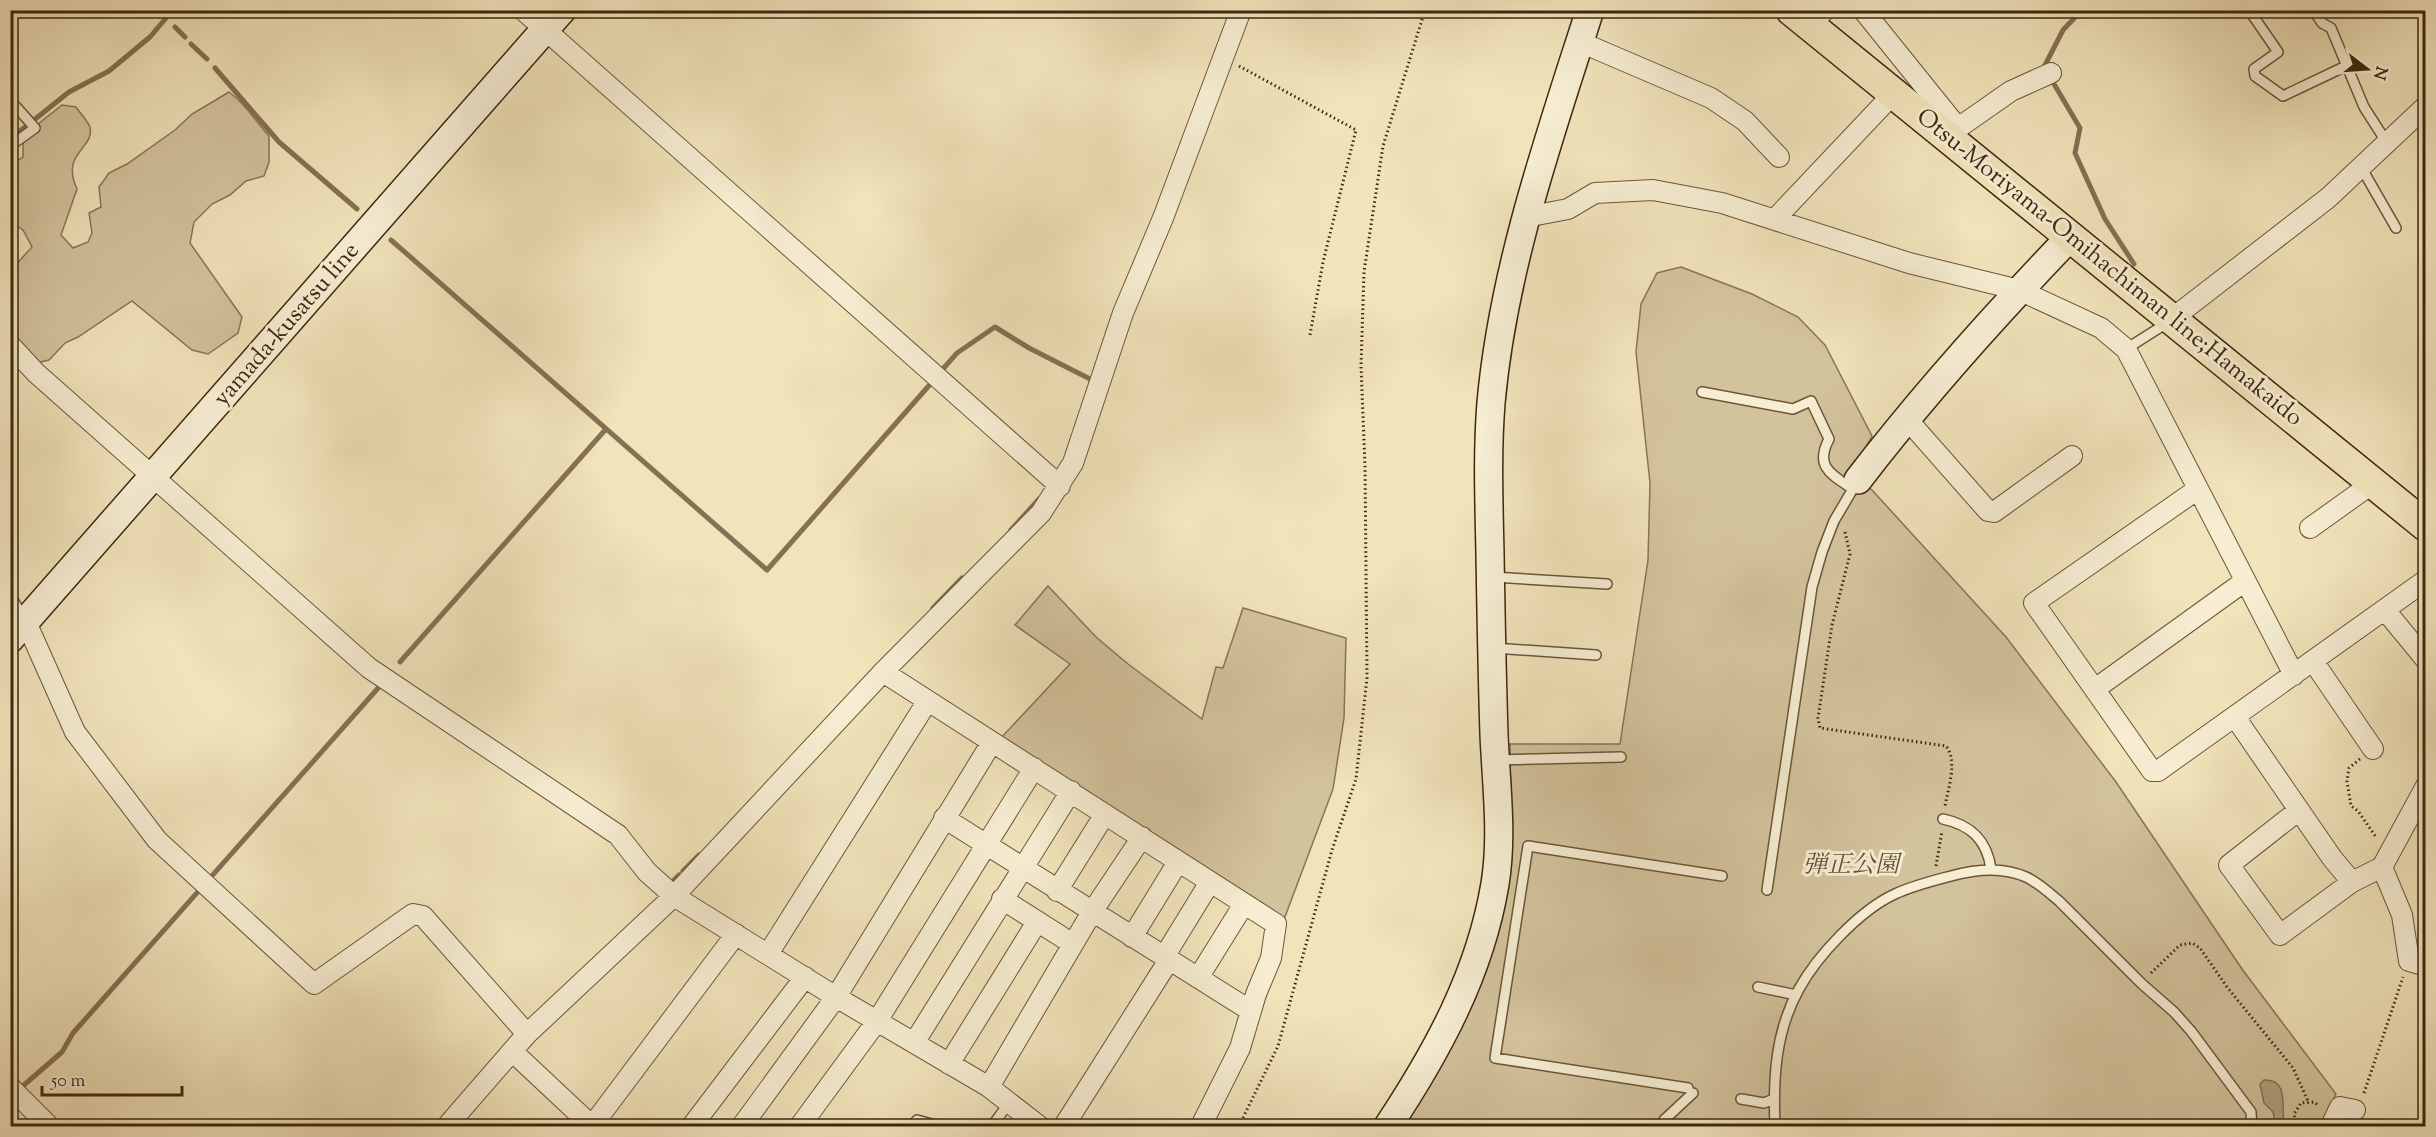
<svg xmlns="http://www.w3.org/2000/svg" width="2436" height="1137" viewBox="0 0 2436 1137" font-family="'Sorts Mill Goudy','Noto Serif JP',serif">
<rect width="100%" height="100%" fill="#f1e3ba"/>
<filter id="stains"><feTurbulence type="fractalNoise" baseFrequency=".00333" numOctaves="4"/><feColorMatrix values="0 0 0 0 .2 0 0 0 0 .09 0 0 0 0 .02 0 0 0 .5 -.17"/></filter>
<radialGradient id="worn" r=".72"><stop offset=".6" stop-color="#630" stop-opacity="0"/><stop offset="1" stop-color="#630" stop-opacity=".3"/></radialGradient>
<path fill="#d3c39d" stroke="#887556" stroke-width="1.5" d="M229,92C246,104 255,121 269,136V162L264,176L246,181L230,195L212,204L194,222L190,243L242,317L238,333L208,354L192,350L132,301L78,337L65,343L49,360L36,363L11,333V270L32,247L23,230L11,222V162L14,163L23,157V136L62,105L76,107C80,113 88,121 90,127C95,149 60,152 77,189L61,235L73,248L88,242L92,233L89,213L101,207L99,187L109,173L127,164L175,130L192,114Z
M1681,267L1752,294L1798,317L1825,345L1872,436L1851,473L1872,490L2006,637L2116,782L2242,969L2336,1094L2320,1126H1406L1441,1061L1511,832L1510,744H1620L1648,560L1650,483L1636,352L1641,304L1657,273Z
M1048,586L1096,637L1128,664L1202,719L1216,667L1223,668L1243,608L1346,638L1344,718L1333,789L1283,922L1000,739L1070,664L1015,625Z"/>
<path fill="#b4a380" stroke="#857153" stroke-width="1.5" d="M2264,1080C2290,1078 2281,1111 2284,1126H2276L2273,1112L2264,1103L2260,1084Z"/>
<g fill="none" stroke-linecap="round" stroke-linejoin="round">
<path stroke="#857153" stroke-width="5" d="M2082,10L2063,30L2044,67L2080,128L2075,153L2105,219L2134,264
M175,27L185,37
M191,44L207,59
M215,68L279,142L357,209
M10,139L69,92L109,71L150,37L166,18L160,10
M391,240L767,570L933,381
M942,370L957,353L995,327L1029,348L1092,380L1091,383
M1011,530L1039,499
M933,608L962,578
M400,662L606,429
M683,871L699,855
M674,880L679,875
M24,1085L62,1052L73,1033L379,687"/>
<defs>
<path id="lane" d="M2249,10L2278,52L2254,69L2255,76L2283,96L2346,66
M2317,10L2316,14L2322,23L2331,28L2364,107L2387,143
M10,100L35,128L10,146
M2361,167L2396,228
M2126,349L2167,323
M1702,392L1793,409L1811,401L1829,439C1814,467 1832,475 1853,489
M1493,577L1607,584
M10,595L24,618
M1493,648L1596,655
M1497,760L1621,757
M1943,819C1971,825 1987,840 1991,869
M1767,890L1812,587L1822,552L1834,521L1857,482
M1758,987L1796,995
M1688,1088L1495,1058L1528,846L1722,876
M1741,1099L1764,1103L1774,1099
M912,1126L917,1120L939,1126
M992,1126L1009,1103
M1661,1126L1664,1120L1693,1093
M1775,1126C1773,1080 1775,1032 1799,989C1817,956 1860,910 1895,894C1912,886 1932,881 1951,876C1976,869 2002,866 2026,877C2039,883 2049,893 2059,901L2142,984L2174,1012L2191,1031L2251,1112L2252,1126"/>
<path id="street" d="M523,10L1060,486
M1863,10L1958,128L2011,91L2051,73
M1809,25L1825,10
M1580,42L1711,98L1745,121L1779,157
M1526,217L1568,209L1595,193L1653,190L1722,203L1909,263L2019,290L2101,328L2126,349L2294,675
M1774,220L1894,93
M2173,318L2328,198L2426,106
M10,345L36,373L369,668L618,835L647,872L674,896L836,997L989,1087L1039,1126
M1906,418L1988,511L1994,512L2072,456
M2198,489L2034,603L2152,771H2158L2426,580
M2310,528L2373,483
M2385,610L2426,660
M26,622L75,732L157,840L314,984L413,914L423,916L527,1034
M2313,661L2373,749
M883,672L1276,924L1271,958L1256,994L1240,1048L1201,1126
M2095,689L2245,581
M2235,717L2332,858L2352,882L2382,867L2426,786
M2299,810L2229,865L2280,935L2352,882
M944,818L1251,1011
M2382,867L2402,915L2409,961L2426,966
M1057,891L1105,814
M1002,899L1073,944
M1132,937L1178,862
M768,954L927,702
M1164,957L1210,882
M1198,978L1244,904
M914,1043L1071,791
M513,1052L592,1126
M949,1064L1037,922
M10,1087L49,1126
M989,1087L1092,912L1142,837
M447,1126L527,1034L674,896L883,672L1041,513L1073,463L1123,313L1163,218L1241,10
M592,1126L736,934
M692,1126L805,977
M742,1126L836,997L992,742
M800,1126L877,1021L1034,768
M1064,1126L1169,960
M2331,1126L2340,1107L2355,1110"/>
<path id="secondary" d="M1858,480C1924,394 1996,314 2071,236
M10,639L562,10
M1388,1126C1437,1052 1480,974 1495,884C1503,835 1496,784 1494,734C1492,674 1491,614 1490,554C1489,504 1487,453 1491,403C1503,269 1549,138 1590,10"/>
<path id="primary" d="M1791,10L2426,526"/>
</defs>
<use href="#lane" stroke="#6b563a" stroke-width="12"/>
<use href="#street" stroke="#6b563a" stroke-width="22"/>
<use href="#secondary" stroke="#3e270f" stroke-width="30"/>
<use href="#primary" stroke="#3e270f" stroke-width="33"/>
<path stroke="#3e270f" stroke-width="3" stroke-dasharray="1.5 3" stroke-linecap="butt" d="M1239,66L1356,130L1323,262L1310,335
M1845,532L1850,554L1832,625L1818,718L1820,728L1946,746C1958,761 1948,789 1945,806
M2360,759L2349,768L2347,781L2351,806L2358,811L2376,837
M1936,866L1942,831
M2151,973L2180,945L2192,943L2200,948L2227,987L2293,1068L2308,1101
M2364,1093L2403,977
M1239,1126L1278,1046L1332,850L1356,779L1367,678L1365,466L1361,366L1364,272L1383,146L1425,10
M2296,1126L2294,1114L2301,1103L2314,1102L2319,1106"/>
<use href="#lane" stroke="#f6edd2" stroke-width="9"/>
<use href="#street" stroke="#f6edd2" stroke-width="20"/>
<use href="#secondary" stroke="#f6edd2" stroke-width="27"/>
<use href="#primary" stroke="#f1e3ba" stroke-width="30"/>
</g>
<g text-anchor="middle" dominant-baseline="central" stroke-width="6" stroke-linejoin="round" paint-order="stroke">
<g font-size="24" fill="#3e270f" stroke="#f6edd2">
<text transform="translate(2109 268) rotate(39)">Otsu-Moriyama-Omihachiman line;Hamakaido</text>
<text transform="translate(287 325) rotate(-49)">yamada-kusatsu line</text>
</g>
<g font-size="24" font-style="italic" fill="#634e32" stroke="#f6edd2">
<text x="1851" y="866">弾正公園</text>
</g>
</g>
<rect width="2436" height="1137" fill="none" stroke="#f1e3ba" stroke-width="36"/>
<rect x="12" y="12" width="2412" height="1113" fill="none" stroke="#3e270f" stroke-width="3"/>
<rect x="18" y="18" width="2400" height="1101" fill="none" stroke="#3e270f" stroke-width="1.5"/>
<g transform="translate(2367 69) rotate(107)" stroke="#f6edd2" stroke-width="4.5" paint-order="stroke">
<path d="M0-4.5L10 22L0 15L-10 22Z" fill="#3e270f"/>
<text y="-9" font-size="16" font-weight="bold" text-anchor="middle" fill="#3e270f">N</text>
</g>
<path d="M42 1086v9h140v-9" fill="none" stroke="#3e270f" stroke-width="3"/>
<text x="51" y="1086" font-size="18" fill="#3e270f" stroke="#f6edd2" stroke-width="4.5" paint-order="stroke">50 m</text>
<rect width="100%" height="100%" filter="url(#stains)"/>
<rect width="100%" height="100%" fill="url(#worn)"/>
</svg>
